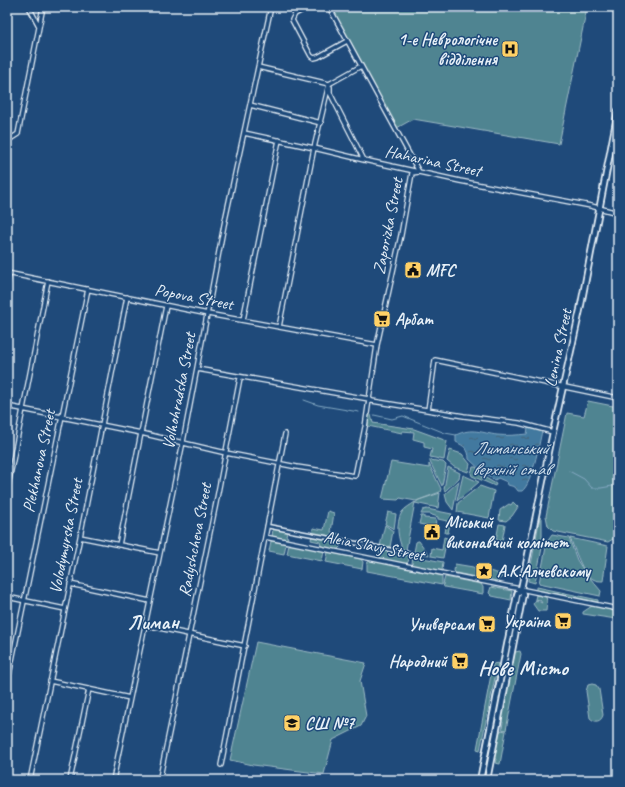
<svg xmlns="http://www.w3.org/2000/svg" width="625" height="787" viewBox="0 0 625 787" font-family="Caveat,sans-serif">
<defs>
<pattern id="water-ripples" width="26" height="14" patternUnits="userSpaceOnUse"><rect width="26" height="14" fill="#42799f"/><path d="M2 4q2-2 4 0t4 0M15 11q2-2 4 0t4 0" fill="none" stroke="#446379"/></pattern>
</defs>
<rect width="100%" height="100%" fill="#1f4a7a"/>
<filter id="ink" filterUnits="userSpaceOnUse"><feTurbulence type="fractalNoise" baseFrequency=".025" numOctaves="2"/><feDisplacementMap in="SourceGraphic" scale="8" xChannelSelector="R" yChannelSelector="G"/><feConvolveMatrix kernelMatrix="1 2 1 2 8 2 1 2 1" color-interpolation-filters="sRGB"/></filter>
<g filter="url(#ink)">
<path fill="#508491" stroke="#9cbac4" d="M329,7L587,8L559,144L413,119L395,129Z
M588,401L618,407V543L613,539L608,542L553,531L548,526L546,516L567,413L584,416Z
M369,413L371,415L373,423L414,429L447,441L444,460L430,457L432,449L424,447V442L413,439L414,432L402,431V433L368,426Z
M450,450L462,454L470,464L468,472L454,467L447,461Z
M430,460L443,462L446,465L442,486L430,462Z
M391,462L429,468V464L441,489L440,492L416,501L400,498L398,500L382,499Z
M448,467L460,473L459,478L445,491L444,489Z
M473,467H476L482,474L481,477L482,478L484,477L496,484L495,486L472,476L471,473Z
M463,475L479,482L457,501Z
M459,481L453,510L447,502L445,494Z
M480,486L494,491L489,518L457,512L458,503L477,488Z
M440,493L438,508L415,503L419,500Z
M415,502L406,550H403C398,539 395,524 402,512C405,508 411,505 415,502Z
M513,502L518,507L512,516L506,521L499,520L500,510L509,504L511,505Z
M427,509L452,514L448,533H445L447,521L438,519V517L432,515L431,514H421L423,510Z
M328,511L334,513L331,532L339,534L341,540L312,534L313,528L324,530Z
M388,512L396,514L394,529L385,524Z
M421,516H424V518L436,519L435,527L419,524Z
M540,517L542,518V548L535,583L528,581Z
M499,524L505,525L502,541L496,540Z
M385,525L393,531L390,547L380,546Z
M273,528L289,531L287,533L286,536L288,537L287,539L272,537Z
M312,535L341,541L340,547L337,550H335L321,546L320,542L311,540Z
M552,535L569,538L577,560L584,571L601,591L600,596L539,583L547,542Z
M444,537L447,538L443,558L431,556L432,548L442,550Z
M570,538L608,546L603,581C600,581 596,581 593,579C582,574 575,549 570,538Z
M271,541L286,544L284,554L269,551Z
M418,541H419L429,555L414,552L416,542Z
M289,544L324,551L322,561L287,554Z
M380,549L410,555L408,562L405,564L381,559L379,556Z
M328,552L361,559L363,562L362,569L326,562Z
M413,556L443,562L442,571L414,566L412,563Z
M371,560L442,576V585L367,571V563Z
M455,564L473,567L480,578L456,573L454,571Z
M474,567L479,568V571L488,573L489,571L504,575L497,581L482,578Z
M445,577L481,584L483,587V594L444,587L443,584Z
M491,587L512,591L511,600L492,596L489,593Z
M537,587L598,600V602L537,590Z
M536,595L546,597L547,601L546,611H538L533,604L536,600L542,603L540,600L535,599Z
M518,597L521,598L491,754L488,753Z
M592,606L618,611L616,619L583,614V612Z
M256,642L366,663L360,681L366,716L361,726L333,740L324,774L253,765L230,760Z
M520,651L521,654L506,730L502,729L503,722H501L515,652Z
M498,663L480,750L477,749L493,664Z
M499,664L501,666L480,770L479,769Z
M592,684L596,685L599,689L603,715C601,722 595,723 590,718L586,691L588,685Z
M501,730L506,731L500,764L495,763L496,759L494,758L499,732L501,731Z"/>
<path fill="url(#water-ripples)" stroke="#84a9c3" d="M528,428L542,431C539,444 532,484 522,491H518L515,487L508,485L507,482L498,478L495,480L485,474L469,459C469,449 464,446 456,442V435C472,427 482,433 497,435C507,436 517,435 527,434Z"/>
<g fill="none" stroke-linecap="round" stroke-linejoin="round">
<path stroke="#84a9c3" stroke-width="1" d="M304,400L318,405L359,412
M374,415L392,419L403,416L445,433L456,435
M569,471L584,479L592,488H601L618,485"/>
<defs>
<path id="pedestrian" d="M267,526L412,554"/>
<path id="minor" d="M29,7L39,26
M308,7L295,14L292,20L311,56L314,58L318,57L347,41
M258,67L329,84L361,66
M330,87V93L364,160
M250,105L321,123
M244,133L314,148L364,160L460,181L591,206L618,213
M7,141L18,134L43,7
M7,169L9,173
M7,273L208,314L377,345
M7,285L9,274
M243,320L279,140
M279,327L314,148L329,84
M197,369L369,399L372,401L464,416L519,423L553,432
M7,406L141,433L226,453L297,467L355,476L365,427L377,345L401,235L412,173L419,172L329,7
M428,410L435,360L618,398
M7,491L48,281
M80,537L160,553
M265,537L618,609
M119,545L166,306
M70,584L150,601
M7,597L65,609
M145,625L245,646
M50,681L130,698
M7,685L88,289
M221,765L285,434
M160,777L216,503L240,378
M30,780L80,537L127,297
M70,780L89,689
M113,780L183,442L224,225L271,7"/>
<path id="tertiary" d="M480,780L517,595L518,592L521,589
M487,780L523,594L521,589L553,432L580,310L618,111"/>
</defs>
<use href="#pedestrian" stroke="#e8f1f8" stroke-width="5.5"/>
<use href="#minor" stroke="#e8f1f8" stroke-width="6"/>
<use href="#tertiary" stroke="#e8f1f8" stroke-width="8"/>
<use href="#pedestrian" stroke="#1f4a7a" stroke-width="2.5"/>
<use href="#minor" stroke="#1f4a7a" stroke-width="3.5"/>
<use href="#tertiary" stroke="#1f4a7a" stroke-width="4.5"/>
</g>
</g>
<defs>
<symbol id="hospital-square" viewBox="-11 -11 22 22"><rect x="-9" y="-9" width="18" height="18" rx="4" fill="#ffd166" stroke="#1f4a7a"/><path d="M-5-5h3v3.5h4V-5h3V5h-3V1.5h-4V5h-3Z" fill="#111"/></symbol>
<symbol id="civic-square" viewBox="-11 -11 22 22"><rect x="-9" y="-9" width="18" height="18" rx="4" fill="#ffd166" stroke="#1f4a7a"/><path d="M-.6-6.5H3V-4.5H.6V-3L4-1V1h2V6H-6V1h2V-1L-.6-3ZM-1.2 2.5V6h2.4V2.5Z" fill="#111"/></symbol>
<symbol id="supermarket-square" viewBox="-11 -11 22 22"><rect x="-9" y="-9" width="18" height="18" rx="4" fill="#ffd166" stroke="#1f4a7a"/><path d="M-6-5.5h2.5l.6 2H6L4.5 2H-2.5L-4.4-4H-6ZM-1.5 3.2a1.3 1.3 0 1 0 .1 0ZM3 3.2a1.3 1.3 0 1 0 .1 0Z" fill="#111"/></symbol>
<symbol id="sight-square" viewBox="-11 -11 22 22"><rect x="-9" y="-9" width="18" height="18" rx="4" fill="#ffd166" stroke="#1f4a7a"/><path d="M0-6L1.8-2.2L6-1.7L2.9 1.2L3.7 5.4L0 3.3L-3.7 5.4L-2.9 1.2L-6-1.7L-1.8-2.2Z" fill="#111"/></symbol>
<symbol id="school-square" viewBox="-11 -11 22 22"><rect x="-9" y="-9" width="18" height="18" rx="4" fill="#ffd166" stroke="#1f4a7a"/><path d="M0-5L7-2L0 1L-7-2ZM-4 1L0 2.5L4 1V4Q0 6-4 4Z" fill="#111"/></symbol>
</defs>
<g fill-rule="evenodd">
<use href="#hospital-square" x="500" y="39" width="20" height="20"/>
<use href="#civic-square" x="403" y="260" width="20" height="20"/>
<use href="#supermarket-square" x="372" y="309" width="20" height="20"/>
<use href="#civic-square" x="422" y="522" width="20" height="20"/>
<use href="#sight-square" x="474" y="561" width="20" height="20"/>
<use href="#supermarket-square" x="553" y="611" width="20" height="20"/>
<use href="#supermarket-square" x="477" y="614" width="20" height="20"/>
<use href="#supermarket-square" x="450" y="651" width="20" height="20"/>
<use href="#school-square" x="282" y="713" width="20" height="20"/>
</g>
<g text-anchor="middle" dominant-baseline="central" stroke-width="3" stroke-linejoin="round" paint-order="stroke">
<g font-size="17" font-weight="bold" fill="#e8f1f8" stroke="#1f4a7a" text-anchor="start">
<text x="497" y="39" text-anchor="end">1-е Неврологічне<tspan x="497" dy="20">відділення</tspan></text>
<text x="426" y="270">MFC</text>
<text x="395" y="319">Арбат</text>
<text x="445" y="522">Міський<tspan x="445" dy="20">виконавчий комітет</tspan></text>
<text x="497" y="571">А.К.Алчевскому</text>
<text x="550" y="621" text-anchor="end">Україна</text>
<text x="474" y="624" text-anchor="end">Универсам</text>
<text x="447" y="661" text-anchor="end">Народний</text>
<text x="305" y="723">СШ №7</text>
</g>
<g font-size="17" fill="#e8f1f8" stroke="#1f4a7a">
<text transform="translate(433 161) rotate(12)">Haharina Street</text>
<text transform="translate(388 226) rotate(-79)">Zaporizka Street</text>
<text transform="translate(194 297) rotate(11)">Popova Street</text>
<text transform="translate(558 348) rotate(-78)">Lenina Street</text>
<text transform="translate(179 391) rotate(-79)">Volhohradska Street</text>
<text transform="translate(39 461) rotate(-78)">Plekhanova Street</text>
<text transform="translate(66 536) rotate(-79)">Volodymyrska Street</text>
<text transform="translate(195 540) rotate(-79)">Radyshcheva Street</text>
<text transform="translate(374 546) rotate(11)">Aleia Slavy Street</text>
</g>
<g font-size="18" font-style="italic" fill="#cfdfeb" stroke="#1f4a7a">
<text x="511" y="448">Лиманський<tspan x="511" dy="21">верхній став</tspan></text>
</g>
<g font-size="21" font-weight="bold" fill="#e8f1f8" stroke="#1f4a7a">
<text x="153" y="622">Лиман</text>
<text x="523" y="668">Нове Місто</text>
</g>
</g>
<rect width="625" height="787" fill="none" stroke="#1f4a7a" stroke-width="24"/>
<rect x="12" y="12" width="601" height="763" fill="none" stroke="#e8f1f8" stroke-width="1.5" filter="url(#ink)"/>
</svg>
